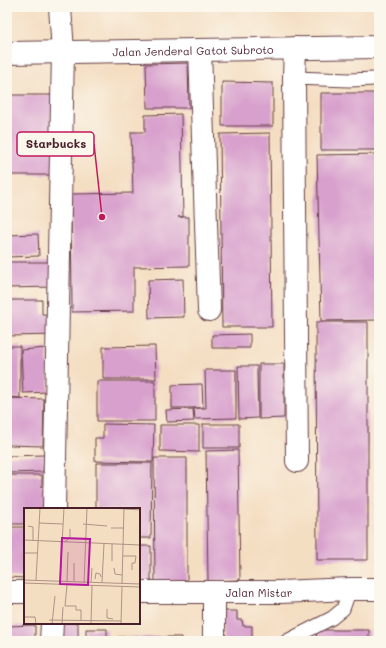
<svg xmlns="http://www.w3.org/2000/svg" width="386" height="648" viewBox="0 0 386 648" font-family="Mali,sans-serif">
<rect width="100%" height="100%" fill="#fbf7ec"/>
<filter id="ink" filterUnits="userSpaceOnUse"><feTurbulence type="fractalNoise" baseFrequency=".025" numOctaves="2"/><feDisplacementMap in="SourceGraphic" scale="8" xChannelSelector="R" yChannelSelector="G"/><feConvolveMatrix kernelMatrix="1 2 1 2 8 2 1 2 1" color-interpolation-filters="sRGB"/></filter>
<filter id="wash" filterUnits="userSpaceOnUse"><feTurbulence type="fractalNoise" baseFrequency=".012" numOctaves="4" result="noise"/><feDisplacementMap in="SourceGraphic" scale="16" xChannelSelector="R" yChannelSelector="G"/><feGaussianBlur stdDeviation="0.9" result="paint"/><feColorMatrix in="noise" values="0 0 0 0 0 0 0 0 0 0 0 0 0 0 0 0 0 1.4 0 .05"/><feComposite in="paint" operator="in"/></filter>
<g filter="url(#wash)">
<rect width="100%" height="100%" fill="#f4dec2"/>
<g id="blocks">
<path fill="#d8a0cd" d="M188,63L189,108H147L146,64Z
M222,82L273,83V126H222Z
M321,93H378V150H321Z
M7,95H56L57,175H7Z
M181,114L183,217H178H189V266L134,267V311L72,312L71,194L133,193L131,132H145V115Z
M270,133L272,327H222L220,134Z
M379,154V320L321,321L317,155Z
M38,234L39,256L7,257V235Z
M7,262H52L53,287L7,288Z
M183,279L184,317L149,318L148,280Z
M7,300H42V314L58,315L57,335L7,336Z
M316,322H368V560H317Z
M250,334V348H212V335Z
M7,346H20V398L7,397Z
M155,346L156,379H103V347Z
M47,348L49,392L23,393L21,350Z
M259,364H284V418L259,419Z
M238,366H257L258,418L239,419Z
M205,370H236V418L195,419L194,408H206Z
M97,381H155V421H97Z
M202,384L203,408H172V385Z
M7,398L44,399L43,446L7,445Z
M193,409L194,421L167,422L166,410Z
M103,424L154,425L153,462L95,461V438H103Z
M203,424H239V448H203Z
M160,425H199V452L160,451Z
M238,450L240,580L208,581L206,451Z
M44,455L43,472L7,473V456Z
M154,458H187V584H155Z
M96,463H152L151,538H139V509H96Z
M7,475H42V487H54V509H25V524H7Z
M7,527H25V578L7,577Z
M139,546H151V583H139Z
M222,611H237V620H242L243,626H252V639H268V641H223Z
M53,623H78V641H54Z
M35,625V641H7V626Z
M86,629H107V641H86Z
M317,630H369V641H316Z
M118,637H162V641H118Z
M164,637H181V641H164Z"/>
</g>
</g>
<g filter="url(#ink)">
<use href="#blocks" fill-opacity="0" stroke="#643c42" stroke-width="1"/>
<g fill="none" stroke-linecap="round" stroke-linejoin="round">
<defs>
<path id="service" d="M294,78L349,80L376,79
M287,641L332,618L343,609L350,589"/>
<g id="minor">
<path d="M295,48L294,78L297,461"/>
<path d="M200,50L209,310"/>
<path d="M54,509L63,52L60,7"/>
<path d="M7,592H25"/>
<path id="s1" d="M139,592H280L350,589H379"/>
<path d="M214,593V641"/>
<path d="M51,641L52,623"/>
</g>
<g id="primary">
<path id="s2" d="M7,53L379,47"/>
</g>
</defs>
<use href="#service" stroke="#643c42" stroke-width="15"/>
<use href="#minor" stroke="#643c42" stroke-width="24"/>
<use href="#primary" stroke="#643c42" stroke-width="24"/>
<use href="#service" stroke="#fff" stroke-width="13"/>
<use href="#minor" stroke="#fff" stroke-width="22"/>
<use href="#primary" stroke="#fff" stroke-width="22"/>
</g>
</g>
<g text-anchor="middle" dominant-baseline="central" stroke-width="3.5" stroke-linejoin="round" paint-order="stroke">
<g font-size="11" fill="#4a1f2b" stroke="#fbf7ec">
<text stroke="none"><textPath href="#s2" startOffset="186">Jalan Jenderal Gatot Subroto</textPath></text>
<text stroke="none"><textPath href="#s1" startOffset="120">Jalan Mistar</textPath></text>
</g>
</g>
<g transform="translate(24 508)">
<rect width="116" height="116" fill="#f4dec2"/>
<path fill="none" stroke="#b09286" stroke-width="1" d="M86,0L116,2M15,15L39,16M59,16L83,18M4,18L9,19V33M87,20H100M0,32L116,37M40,34L46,30V21M0,45H14M99,48H112L111,55H108V62M88,53V36M50,55V73M90,60L91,66L98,67M71,71L72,65L76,66L77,69M0,72L116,76M12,72L16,0M36,73L40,0M43,73L44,44M67,74L68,60M78,74L80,36M0,75L116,79M60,75L63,0M98,75L100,0M43,77L41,98H52V102H57V113M83,101V110L89,111M0,109H11L12,116M25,112L97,113M28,116L31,88M38,116L39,99M67,116L68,77M97,116L98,79"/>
<path fill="#b5179e" fill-opacity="0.15" stroke="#b5179e" stroke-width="2" d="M38,30L66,31L64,77L36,76Z"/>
<rect width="116" height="116" fill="none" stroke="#4a1f2b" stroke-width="2"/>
</g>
<path fill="none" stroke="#c2185b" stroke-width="1.5" d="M102 217L94 144"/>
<circle fill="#c2185b" stroke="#fbf7ec" stroke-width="1.5" cx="102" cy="217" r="4"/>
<rect fill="#fbf7ec" stroke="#c2185b" stroke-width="1.5" x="17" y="132" width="77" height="24" rx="4"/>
<g font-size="12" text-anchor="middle" font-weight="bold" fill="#4a1f2b">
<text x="56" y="148">Starbucks</text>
</g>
<rect width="386" height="648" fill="none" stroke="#fbf7ec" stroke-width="24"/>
</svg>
